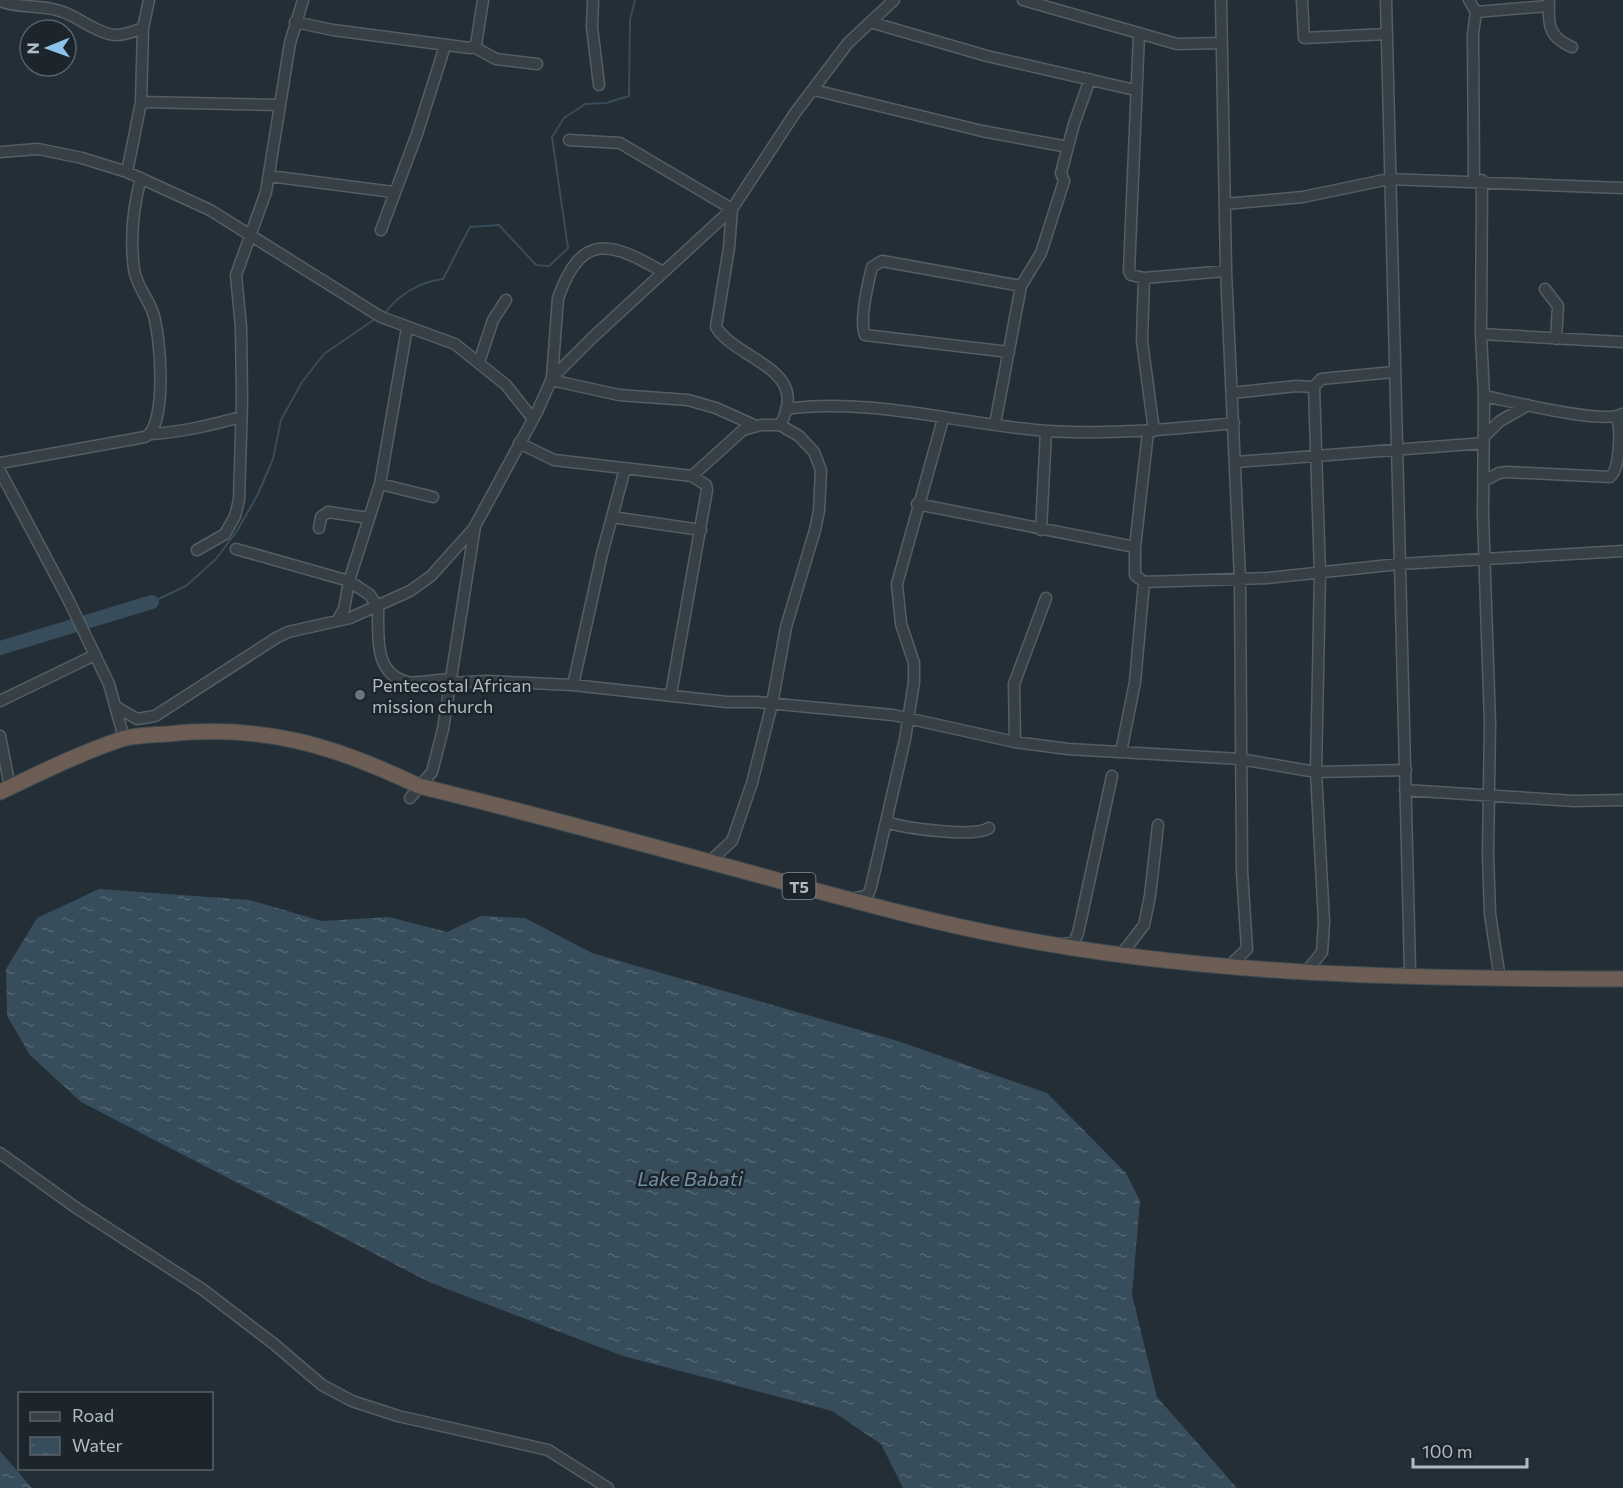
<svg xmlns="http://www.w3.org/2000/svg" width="1623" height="1488" viewBox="0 0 1623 1488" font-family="Commissioner,sans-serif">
<defs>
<pattern id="water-ripples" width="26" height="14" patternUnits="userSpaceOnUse" patternTransform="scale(1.5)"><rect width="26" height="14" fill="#384d5b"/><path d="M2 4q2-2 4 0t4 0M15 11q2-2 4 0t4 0" fill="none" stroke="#526571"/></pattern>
</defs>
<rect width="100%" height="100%" fill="#232e36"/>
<path fill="url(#water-ripples)" d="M99,889L250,900L322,921L389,917L447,932L481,916L525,918L592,953L898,1041L1047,1093L1126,1173L1140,1201L1132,1295L1157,1397L1237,1488H903L881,1444L832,1411L623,1356L429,1282L81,1102L30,1055L7,1016L6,969L37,918Z
M0,1451L32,1488H0Z"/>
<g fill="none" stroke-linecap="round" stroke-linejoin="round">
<path stroke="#384d5b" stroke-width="2" d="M385,313C399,294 420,282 443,279L470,227L499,225L536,265L549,266L568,248L552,137L564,118L585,104L606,103L629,96L630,20L635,0
M152,602L186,586L216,559L237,531L258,494L273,459L281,420L302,382L324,354L375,319"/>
<path stroke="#384d5b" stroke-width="14" d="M0,648L152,602"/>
<defs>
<path id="minor" d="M593,0L592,27L599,85
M1023,0L1177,44L1221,43
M1221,0L1226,271L1240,579L1242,872L1247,949L1229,966
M1302,0L1304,38L1386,34
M1386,0L1410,970L1398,977
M1469,0L1476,12
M1549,0C1548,24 1548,37 1572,47
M0,1C19,9 40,4 60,11C78,16 97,34 116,35C125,35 135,31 143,28
M295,22L333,30L470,48L476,45L483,0
M870,22L987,56L1135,90
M1139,34L1129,271L1131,275L1144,278L1226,271
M474,47L496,59L537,64
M814,90L982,131L1068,147
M141,102L280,105
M569,140L620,143L732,209L729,248L716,327C737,361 812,368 780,425
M0,152L38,149L82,158L127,172L210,210L381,317L455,344L506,385L533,419
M127,172L141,102L143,28L149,0
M269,176L393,192
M1474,180L1473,34L1476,12L1548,6
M1482,180L1481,334L1484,396L1483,516L1490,724L1488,854L1490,914L1500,979
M1225,204L1303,197L1389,179L1623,188
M381,230L417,134L445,46
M1144,278L1142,341L1154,431
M1545,289L1558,306L1556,339
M1481,334L1623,342
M1009,352L865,335C859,321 868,283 872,267L882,261L1021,286
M479,362L493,320L506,300
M552,378L558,298C582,231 611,242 663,272
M551,380L619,395L688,400L716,408L756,426
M1232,393L1296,386L1314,387
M1484,396C1510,401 1604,425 1622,414
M786,409C873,397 962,425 1048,431C1111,435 1172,429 1234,423
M995,424L1021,286L1041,253L1064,181L1061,173L1074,124L1090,79
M1148,432L1135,547V575L1144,582L1267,578L1399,564L1623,551
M151,434C183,432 211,425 241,417
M1484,437L1500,421L1528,405
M519,443L554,460L692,476L743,430L761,425H780L799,436L814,452L821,470L819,511L815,530L786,627L772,704L752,783L732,841L709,862
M1236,462L1484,443
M0,463L145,437C168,427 161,332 152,310C146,296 136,284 134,269C130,238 133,207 141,178
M0,471L67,597L109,684L124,738
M1484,481L1499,473L1507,472L1610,477C1620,469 1621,430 1617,418
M380,484L433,497
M917,504L1135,547
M612,517L701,530
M319,528L321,517L328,512L369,518
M1041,530L1046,431
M236,549L349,581L370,595L377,606
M197,550L225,534L235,516L239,500L242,401L241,327L236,275L266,192L290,43L303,0
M378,605C379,633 372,674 408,682C417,684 439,679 450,679
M337,621L344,609L349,581L380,484L407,328
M450,683L487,681L573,685L727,702H757L893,715L1015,742L1068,749L1240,759L1316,772L1406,770
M573,685L602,554L625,469
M671,694L707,490L706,485L692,476
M0,701L95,655
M115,706L137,719L155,716L276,638L288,632L350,618L410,591L431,576L475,527
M0,736L10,787
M1015,742L1014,684L1046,598
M1121,752L1135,682L1144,582
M1405,790L1574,801L1623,800
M410,798L432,772L443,729L475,526L537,412L552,378L592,338L732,209L795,113L848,43L894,0
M886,822C904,828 974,838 989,828
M852,899L868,895L871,887L905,739L914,682V663L901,624L897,584L943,419
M1061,944L1074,942L1078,933L1112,776
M1121,955L1144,925L1150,896L1158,825
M1305,973L1322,952L1324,922L1316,772L1320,574L1314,387L1321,379L1393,372
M0,1153L75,1207L202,1289L274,1344L322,1385L352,1401L398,1416L548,1450L608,1488"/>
<path id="highway" d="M0,792C40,773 80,753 122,739C136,735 153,735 167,734C264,724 333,745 419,786C543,816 665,850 788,883C862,903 935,923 1010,937C1212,976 1418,979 1623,979"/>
</defs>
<use href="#minor" stroke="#545e64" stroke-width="13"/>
<use href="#highway" stroke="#414b51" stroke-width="17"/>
<use href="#minor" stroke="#364046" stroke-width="10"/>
<use href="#highway" stroke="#6c5e54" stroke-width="15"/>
</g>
<circle fill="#6b7280" stroke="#1c252b" stroke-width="2" cx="360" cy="695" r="6"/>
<g text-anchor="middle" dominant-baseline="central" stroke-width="5" stroke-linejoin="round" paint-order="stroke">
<rect fill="#1c252b" stroke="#848e95" stroke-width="1.5" x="782.5" y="873" width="33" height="26" rx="4.5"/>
<g font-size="16" font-weight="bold" fill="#b1bbc3">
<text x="799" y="886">T5</text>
</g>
<g font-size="18" fill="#b1bbc3" stroke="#1c252b" text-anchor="start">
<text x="372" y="685">Pentecostal African<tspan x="372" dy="21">mission church</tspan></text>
</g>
<g font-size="20" font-style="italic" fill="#7491a3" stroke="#1c252b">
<text x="690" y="1178">Lake Babati</text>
</g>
</g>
<rect x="18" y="1392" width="195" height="78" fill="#1c252b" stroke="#586168" stroke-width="1.5"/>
<rect x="30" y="1412" width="30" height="9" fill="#364046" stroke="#586168" stroke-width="1.5"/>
<text x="72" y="1422" font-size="18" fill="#b1bbc3">Road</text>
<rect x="30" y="1437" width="30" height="18" fill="url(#water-ripples)" stroke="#586168" stroke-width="1.5"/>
<text x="72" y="1452" font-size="18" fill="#b1bbc3">Water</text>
<g transform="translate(48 48) rotate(269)"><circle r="28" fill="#1c252b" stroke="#586168" stroke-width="1.5"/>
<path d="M0-4.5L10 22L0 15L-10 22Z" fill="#8dc2eb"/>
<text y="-9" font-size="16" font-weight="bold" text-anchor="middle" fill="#b1bbc3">N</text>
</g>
<path d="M1413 1458v9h114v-9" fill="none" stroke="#b1bbc3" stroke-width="3"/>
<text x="1422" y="1458" font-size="18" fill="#b1bbc3" stroke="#1c252b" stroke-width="4.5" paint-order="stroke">100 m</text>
</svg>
